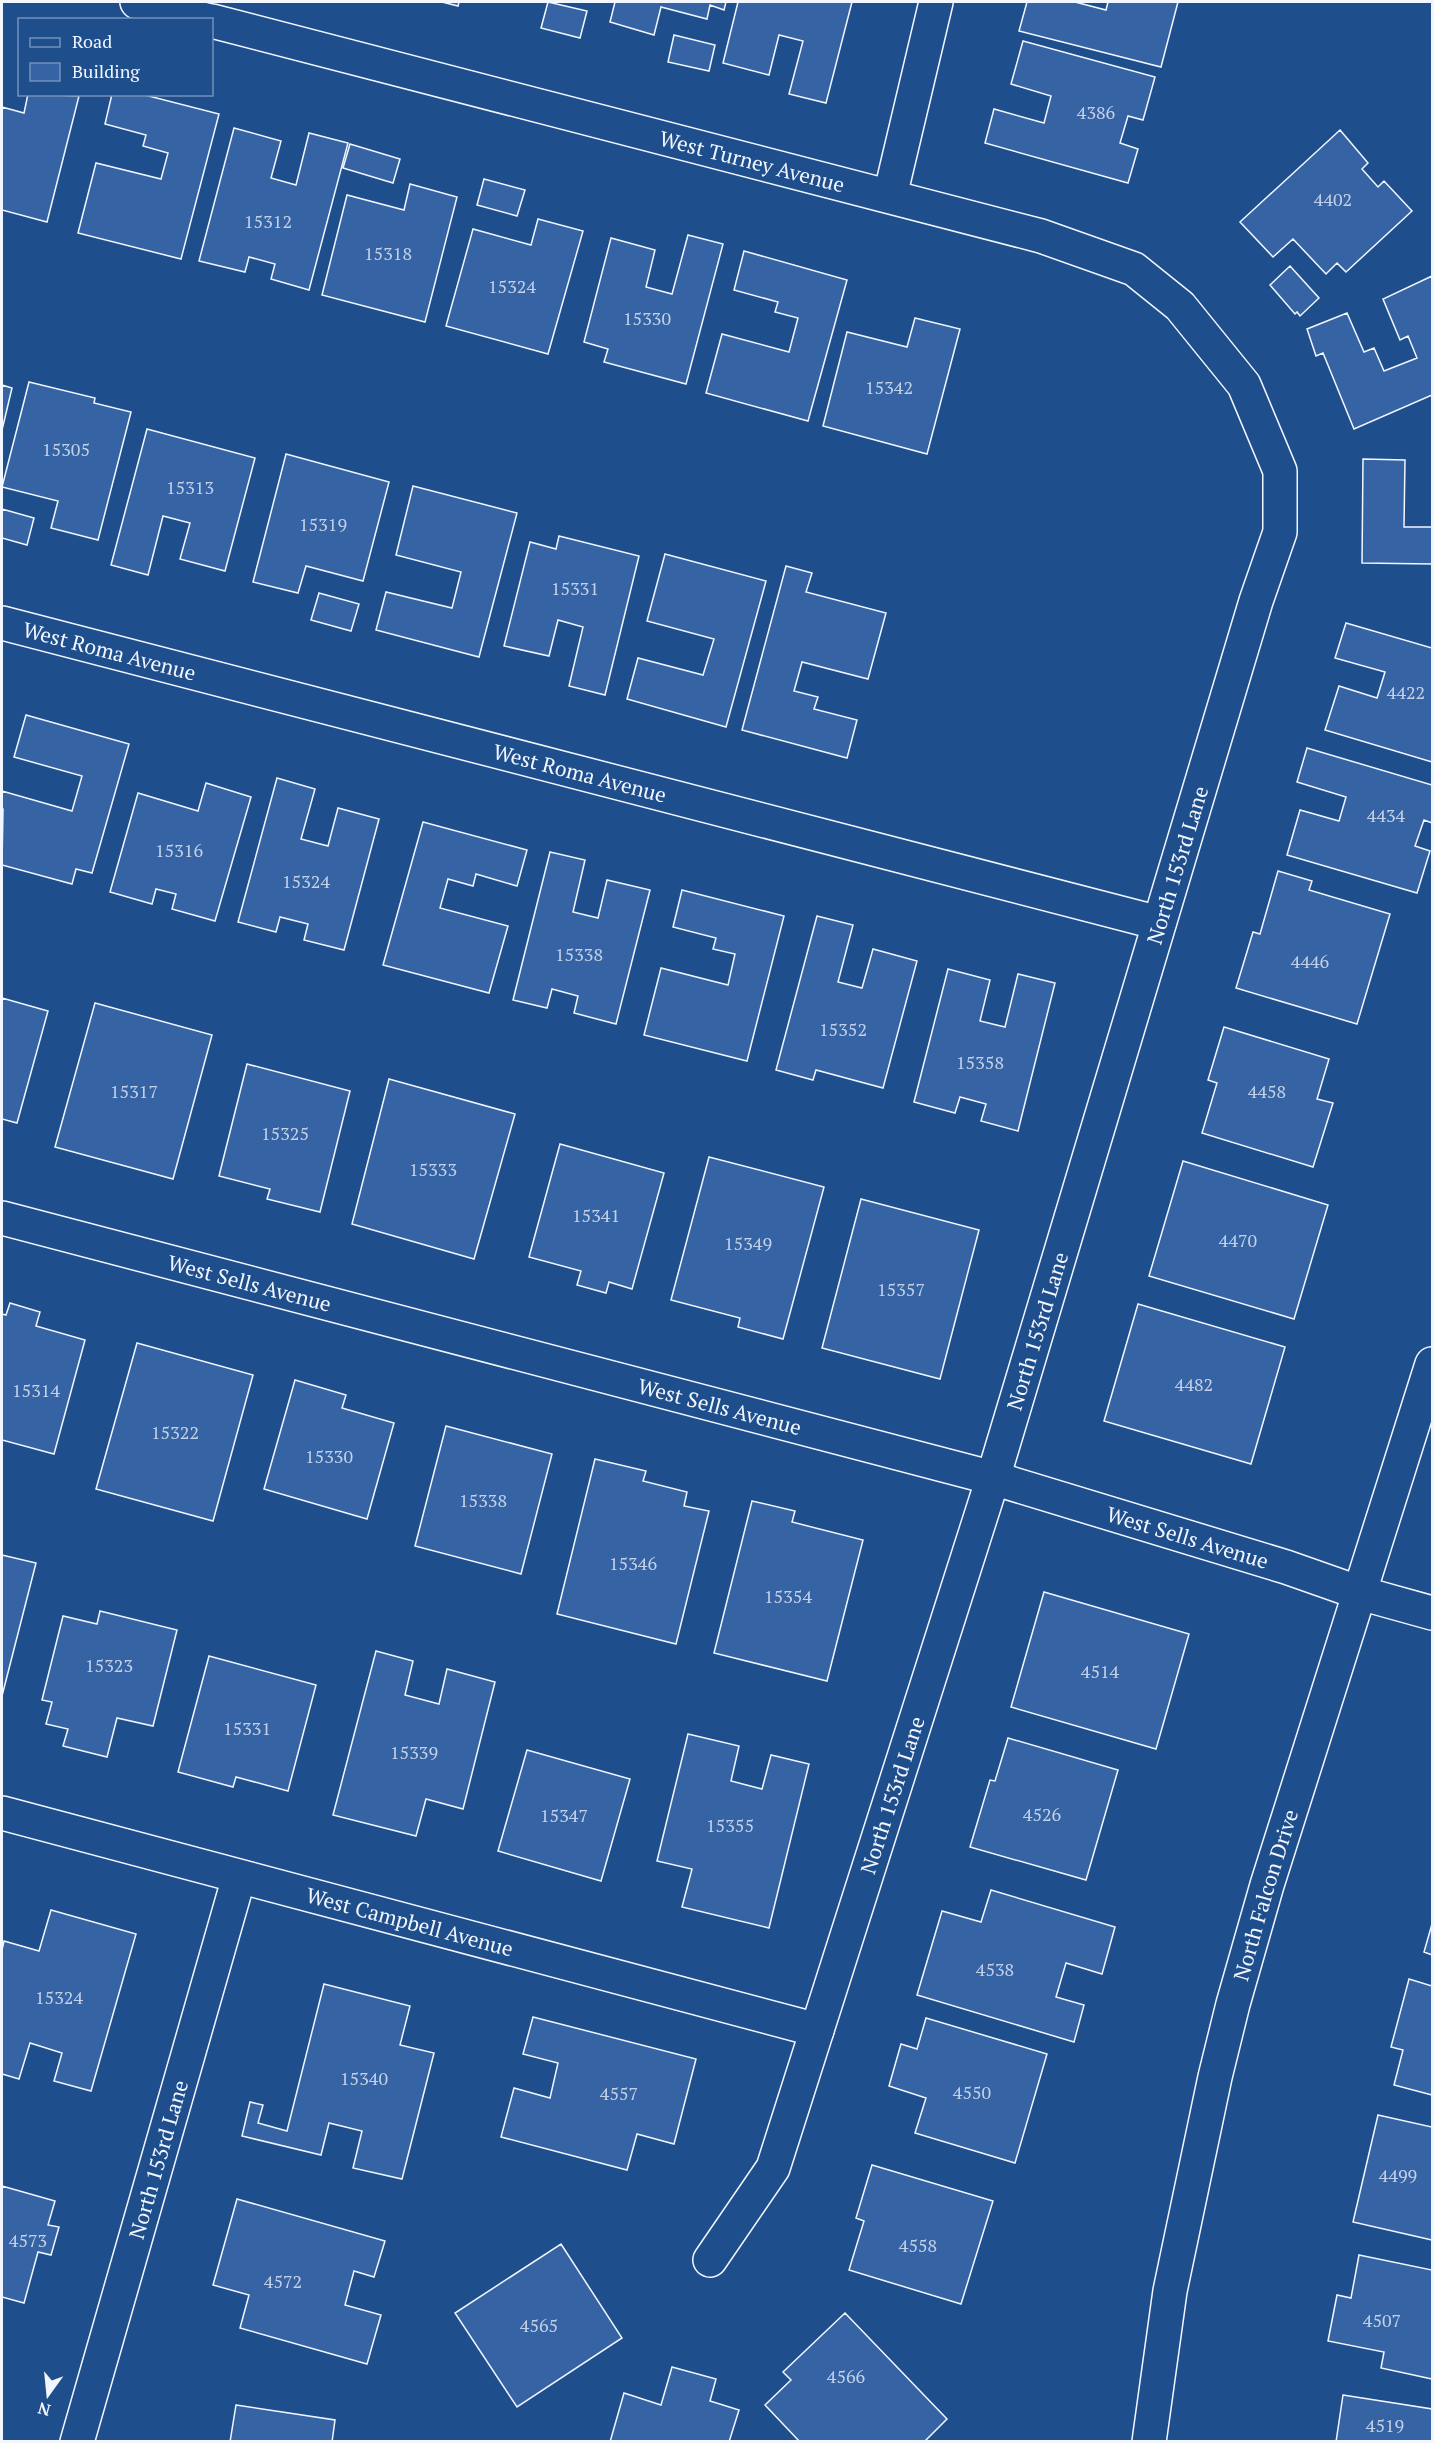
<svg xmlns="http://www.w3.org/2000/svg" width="1434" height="2443" viewBox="0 0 1434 2443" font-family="'PT Serif',serif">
<rect width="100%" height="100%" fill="#1f4e8c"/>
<path fill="#3563a3" stroke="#f2f6ff" stroke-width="1.5" d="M442,2H459L458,6Z
M548,2L587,11L580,38L541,28Z
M615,2H726L724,10L710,5L707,19L661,7L654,35L610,22Z
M738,2H852L826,103L789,94L803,41L779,35L769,75L723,63Z
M1027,2H1075L1106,10L1108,2H1178L1161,67L1019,31Z
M674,35L715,45L709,71L668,62Z
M1023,41L1155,77L1143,120L1128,116L1120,143L1138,149L1128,183L985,143L994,109L1044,123L1051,96L1011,84Z
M28,94L79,96L47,222L2,210V107L24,113Z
M112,94H141L219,114L181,259L78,233L96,163L161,179L168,153L143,146L146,135L105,124Z
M234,128L281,141L271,178L296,185L309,133L348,143L309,290L271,279L275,264L249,257L245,272L199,261Z
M1340,130L1368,163L1362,169L1378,187L1384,181L1412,211L1346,272L1337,263L1326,274L1293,239L1273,257L1240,222Z
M350,144L400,159L393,183L343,168Z
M484,179L525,190L517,216L477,205Z
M410,184L457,197L425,322L322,295L347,195L404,210Z
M538,219L583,231L548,354L446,326L473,229L531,245Z
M688,235L723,244L686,384L604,362L608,349L584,342L611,238L655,250L646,287L672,294Z
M744,251L847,280L808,421L706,393L722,334L789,352L798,318L775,312L778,302L734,290Z
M1290,266L1319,298L1300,316L1297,312L1295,314L1270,285Z
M1432,276V395L1354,429L1323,353L1316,356L1307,329L1347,313L1364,352L1374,348L1384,371L1417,358L1408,336L1400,340L1383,299Z
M915,318L960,329L927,454L823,426L847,332L907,347Z
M29,382L95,398L94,403L131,412L98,540L51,528L58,501L2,487Z
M2,385L12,388L2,430Z
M147,429L255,458L225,571L180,559L190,523L163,516L148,575L111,565Z
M286,454L389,482L363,581L306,566L298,593L253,582Z
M1363,459L1405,460L1404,527H1432V564L1362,563Z
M413,486L517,513L479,657L376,630L386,592L452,608L461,572L396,555Z
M2,509L34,518L27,545L2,538Z
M559,536L639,556L605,695L569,686L583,627L558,620L549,656L504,646L530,542L556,549Z
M665,554L766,581L726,727L627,699L638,658L703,675L714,639L647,621Z
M786,566L812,573L806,592L886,613L868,679L802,662L794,691L818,697L814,709L857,720L847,758L742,730Z
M319,593L359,604L351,631L311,620Z
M1346,623L1432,648V762L1325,730L1339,686L1377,698L1385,672L1335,658Z
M26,715L129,744L92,873L76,869L72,884L2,865L3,809L2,808V791L72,811L82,776L14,757Z
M1307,748L1432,785V823L1424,820L1415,846L1430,851L1417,893L1287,855L1300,810L1339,821L1346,797L1297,782Z
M277,778L315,789L301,839L328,846L338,808L379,819L344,950L304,940L308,924L280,917L276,932L238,922Z
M206,783L251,797L215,921L172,909L176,894L156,889L152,904L110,892L138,793L198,811Z
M423,822L527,850L517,886L476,874L473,886L448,879L440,908L508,926L489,993L383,965Z
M550,852L585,860L573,912L598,918L607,880L650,890L616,1024L574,1013L578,996L552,989L547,1008L513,1000Z
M1278,871L1312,881L1309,890L1390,914L1357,1024L1236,988L1253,932L1260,934Z
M682,890L784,916L747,1061L644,1035L661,968L728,985L735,954L713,949L716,938L673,927Z
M817,916L853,925L838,982L862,988L873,949L917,961L883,1088L816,1070L813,1080L776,1070Z
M948,969L990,980L980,1021L1005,1027L1018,974L1055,983L1018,1131L981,1121L986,1104L960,1097L955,1113L914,1102Z
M2,998L48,1011L17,1123L2,1119Z
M95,1003L212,1035L173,1179L55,1147Z
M1224,1027L1329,1059L1317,1099L1333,1103L1313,1167L1202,1133L1217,1083L1208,1080Z
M247,1064L350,1091L320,1212L267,1199L270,1189L219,1176Z
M389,1079L515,1114L474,1259L352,1224Z
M560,1144L664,1173L632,1289L609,1282L606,1293L577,1285L581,1271L529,1257Z
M709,1157L824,1187L783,1339L738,1327L740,1318L671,1300Z
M1183,1161L1328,1205L1294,1319L1149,1276Z
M861,1199L979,1230L940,1379L822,1348Z
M10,1303L40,1312L36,1326L85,1340L54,1454L2,1440V1314L6,1315Z
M1138,1304L1285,1347L1251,1464L1104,1421Z
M137,1343L253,1375L213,1521L96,1489Z
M295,1380L346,1395L342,1408L394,1423L367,1519L264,1489Z
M446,1426L552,1454L521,1574L415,1546Z
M595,1459L646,1471L643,1481L687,1492L684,1506L709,1511L676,1644L557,1614Z
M752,1501L795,1511L792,1522L863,1540L827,1681L714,1653Z
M2,1555L36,1563L2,1696Z
M1044,1592L1189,1634L1156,1749L1011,1707Z
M100,1611L177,1630L153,1726L117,1718L107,1757L63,1746L68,1729L46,1724L52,1702L42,1700L63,1616L97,1624Z
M376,1651L413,1661L405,1695L439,1704L447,1669L495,1682L463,1809L426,1799L416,1836L333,1815Z
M209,1656L316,1685L288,1791L236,1777L233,1787L178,1772Z
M688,1734L739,1746L731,1781L762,1789L771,1755L809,1764L769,1928L682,1907L692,1869L657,1861Z
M1008,1738L1118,1770L1086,1880L970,1847L990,1780L995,1781Z
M527,1750L630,1779L601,1881L498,1851Z
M991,1890L1115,1927L1102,1974L1066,1963L1056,1997L1084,2005L1074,2042L917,1995L942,1911L981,1922Z
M51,1910L136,1934L91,2091L54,2081L62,2053L30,2043L19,2079L2,2074V1950L4,1941L39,1951Z
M1432,1924V1955L1424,1952Z
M1409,1979L1432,1986V2095L1394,2085L1403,2050L1391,2047Z
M324,1984L410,2006L400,2045L434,2053L402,2179L353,2168L362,2131L329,2123L321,2155L242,2136L250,2102L263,2105L258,2123L287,2131Z
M533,2017L696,2059L674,2144L637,2134L627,2170L501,2137L514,2088L550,2098L558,2063L523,2054Z
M926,2018L1047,2054L1015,2163L915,2133L926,2098L889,2086L901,2044L917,2049Z
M1378,2115L1432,2127V2240L1353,2222Z
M872,2165L993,2201L961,2304L849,2270L864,2221L856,2218Z
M2,2186L55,2201L48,2225L59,2227L51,2255L38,2252L24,2303L2,2297Z
M237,2199L385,2241L374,2277L354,2271L345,2305L381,2315L367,2364L240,2328L249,2295L213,2285Z
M561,2244L622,2338L517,2407L455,2313Z
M1359,2255L1432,2270V2379L1381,2368L1384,2352L1328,2341L1337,2295L1351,2298Z
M845,2313L947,2419L924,2442H800L765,2405L791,2380L783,2372Z
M672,2367L716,2379L710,2401L739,2410L729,2442H610L624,2393L661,2405Z
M1343,2395L1432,2409V2442H1336Z
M236,2405L335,2420L332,2442H230Z"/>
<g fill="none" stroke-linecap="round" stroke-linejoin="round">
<defs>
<g id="street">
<path d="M137,2L206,20"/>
<path id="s1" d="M212,21L1041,236L1134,269L1180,306L1244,385L1280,471V532L1256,601L993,1478L773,2168L710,2260"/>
<path d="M890,196L936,2"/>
<path id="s2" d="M2,623L1159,923"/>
<path id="s3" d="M2,1218L993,1478L1286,1567L1360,1593L1432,1613"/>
<path id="s4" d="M2,1813L817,2030"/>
<path id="s5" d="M77,2442L239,1877"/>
</g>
<g id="secondary">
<path id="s6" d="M1149,2442L1170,2291L1215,2077L1233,2004L1267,1885L1432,1364"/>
</g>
</defs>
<use href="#street" stroke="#f2f6ff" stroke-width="36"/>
<use href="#secondary" stroke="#f2f6ff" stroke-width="36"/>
<use href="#street" stroke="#1f4e8c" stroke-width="33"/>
<use href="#secondary" stroke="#1f4e8c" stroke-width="33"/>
</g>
<g text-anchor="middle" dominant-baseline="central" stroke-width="4.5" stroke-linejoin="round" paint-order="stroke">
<g font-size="18" fill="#c3d1e8">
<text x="1096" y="112">4386</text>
<text x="1333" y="199">4402</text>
<text x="268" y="221">15312</text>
<text x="388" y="253">15318</text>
<text x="512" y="286">15324</text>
<text x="647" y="318">15330</text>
<text x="889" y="387">15342</text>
<text x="66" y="449">15305</text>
<text x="190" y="487">15313</text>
<text x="323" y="524">15319</text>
<text x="575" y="588">15331</text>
<text x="1406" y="692">4422</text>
<text x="1386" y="815">4434</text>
<text x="179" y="850">15316</text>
<text x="306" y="881">15324</text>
<text x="579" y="954">15338</text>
<text x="1310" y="961">4446</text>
<text x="843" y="1029">15352</text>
<text x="980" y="1062">15358</text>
<text x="134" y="1091">15317</text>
<text x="1267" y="1091">4458</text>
<text x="285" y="1133">15325</text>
<text x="433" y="1169">15333</text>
<text x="596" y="1215">15341</text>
<text x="1238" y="1240">4470</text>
<text x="748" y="1243">15349</text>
<text x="901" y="1289">15357</text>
<text x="1194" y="1384">4482</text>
<text x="36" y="1390">15314</text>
<text x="175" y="1432">15322</text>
<text x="329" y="1456">15330</text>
<text x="483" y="1500">15338</text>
<text x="633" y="1563">15346</text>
<text x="788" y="1596">15354</text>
<text x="109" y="1665">15323</text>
<text x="1100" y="1671">4514</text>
<text x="247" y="1728">15331</text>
<text x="414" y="1752">15339</text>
<text x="1042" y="1814">4526</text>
<text x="564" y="1815">15347</text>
<text x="730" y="1825">15355</text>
<text x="995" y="1969">4538</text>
<text x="59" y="1997">15324</text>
<text x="364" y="2078">15340</text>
<text x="972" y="2092">4550</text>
<text x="619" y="2093">4557</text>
<text x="1398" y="2175">4499</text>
<text x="28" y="2240">4573</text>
<text x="918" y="2245">4558</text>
<text x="283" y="2281">4572</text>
<text x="1382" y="2320">4507</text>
<text x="539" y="2325">4565</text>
<text x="846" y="2376">4566</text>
<text x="1385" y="2425">4519</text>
</g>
<g font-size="21" fill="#f2f6ff" stroke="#1f4e8c">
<text stroke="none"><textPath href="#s1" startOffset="558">West Turney Avenue</textPath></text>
<text stroke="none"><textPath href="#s2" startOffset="111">West Roma Avenue</textPath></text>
<text stroke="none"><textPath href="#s2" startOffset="597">West Roma Avenue</textPath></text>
<text transform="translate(1177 865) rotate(-73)">North 153rd Lane</text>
<text stroke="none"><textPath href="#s3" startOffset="256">West Sells Avenue</textPath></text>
<text transform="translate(1037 1331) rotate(-73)">North 153rd Lane</text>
<text stroke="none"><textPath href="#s3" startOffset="742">West Sells Avenue</textPath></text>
<text stroke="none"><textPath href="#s3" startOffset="1228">West Sells Avenue</textPath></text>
<text transform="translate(892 1795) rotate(-72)">North 153rd Lane</text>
<text stroke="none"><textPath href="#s6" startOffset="560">North Falcon Drive</textPath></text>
<text stroke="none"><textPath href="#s4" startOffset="422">West Campbell Avenue</textPath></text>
<text stroke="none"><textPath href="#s5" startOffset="294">North 153rd Lane</textPath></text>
</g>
</g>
<rect width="1434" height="2443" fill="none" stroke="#f2f6ff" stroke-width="6"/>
<rect x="18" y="18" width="195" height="78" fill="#1f4e8c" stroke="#7391ba" stroke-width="1.5"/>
<rect x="30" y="38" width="30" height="9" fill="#1f4e8c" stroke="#7391ba" stroke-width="1.5"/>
<text x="72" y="48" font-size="18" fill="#f2f6ff">Road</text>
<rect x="30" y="63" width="30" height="18" fill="#3563a3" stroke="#7391ba" stroke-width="1.5"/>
<text x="72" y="78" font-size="18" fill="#f2f6ff">Building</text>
<g transform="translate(48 2395) rotate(195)" stroke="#1f4e8c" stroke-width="4.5" paint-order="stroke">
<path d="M0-4.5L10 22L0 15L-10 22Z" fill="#f2f6ff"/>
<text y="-9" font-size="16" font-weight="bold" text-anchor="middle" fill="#f2f6ff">N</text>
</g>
</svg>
